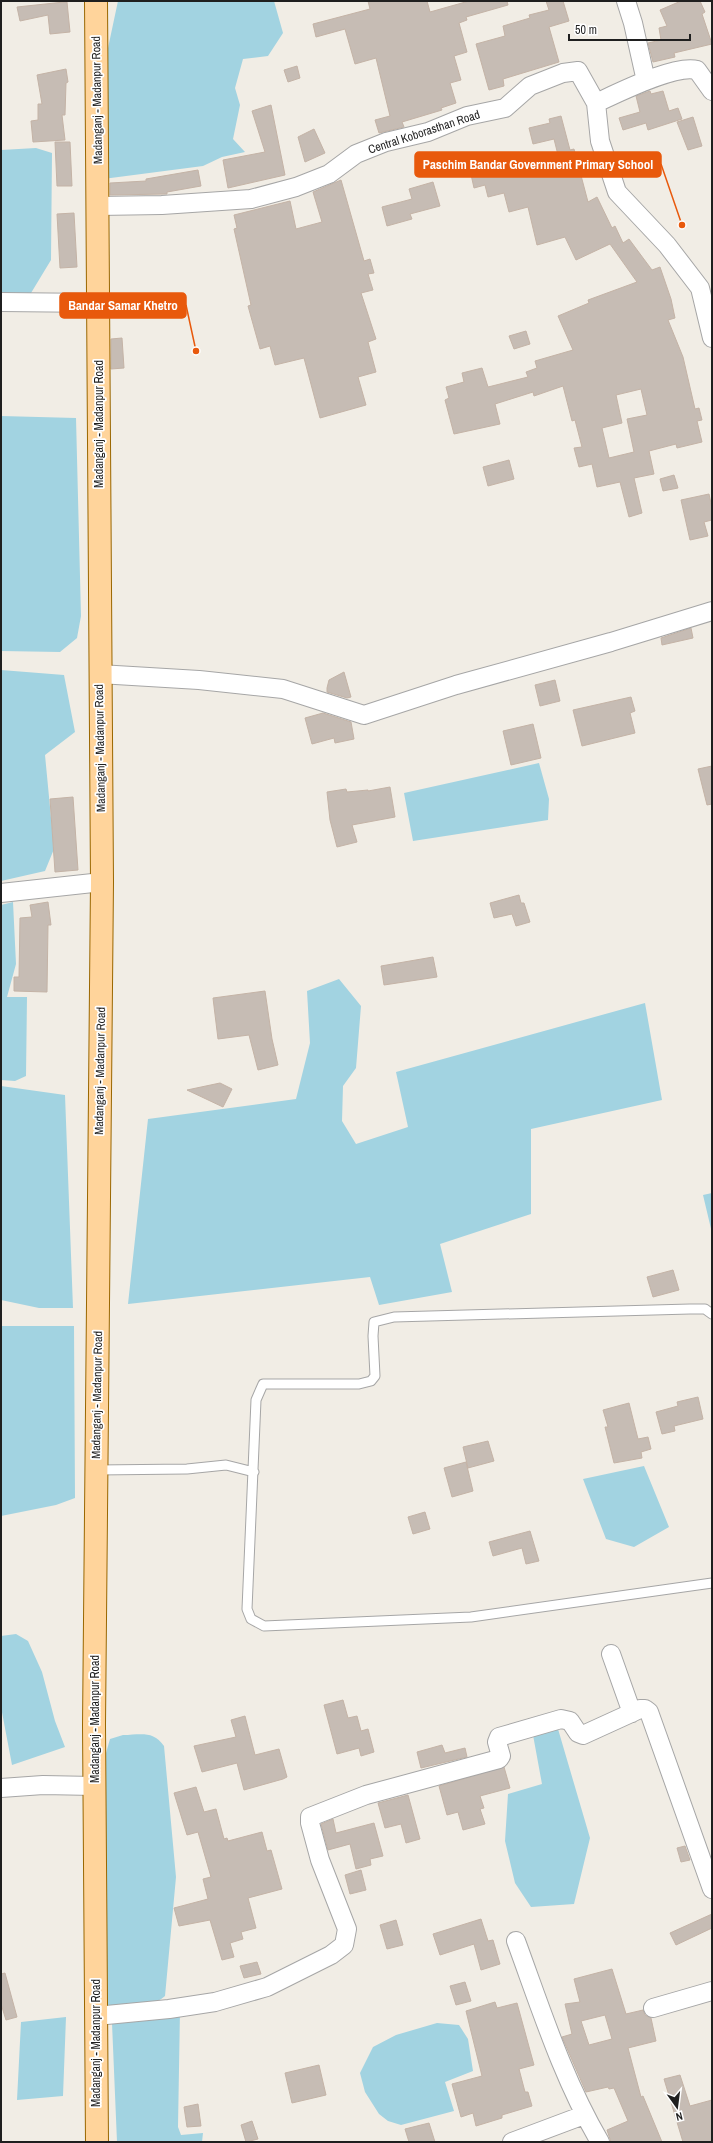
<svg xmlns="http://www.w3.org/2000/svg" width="713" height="2143" viewBox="0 0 713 2143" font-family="'Archivo Narrow',sans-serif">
<rect width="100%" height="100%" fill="#f1ede5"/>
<path fill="#a2d3e1" d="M118,1H274L283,33L268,56L243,59L235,88L240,105L233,139L245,152L222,157L203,166L103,179L108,48Z
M36,148L52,153L51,260L31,293H1V150Z
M1,416L76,418L81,616L77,638L60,652L1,651Z
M1,670L64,675L75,732L45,755L54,849L45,871L1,881Z
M539,763L549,799L548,820L413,841L404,793Z
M13,902L16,964L7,997H27L26,1076L15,1081L1,1080V905Z
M339,979L361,1006L356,1068L343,1086L342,1121L356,1144L408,1127L396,1072L645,1003L662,1100L531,1129V1214L440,1244L452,1292L379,1305L370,1277L128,1304L148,1119L296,1099L310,1043L307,991Z
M1,1086L65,1095L73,1308H39L1,1300Z
M712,1193V1233L703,1195Z
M1,1326H74L75,1498L56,1505L1,1516Z
M644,1466L669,1527L634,1547L606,1539L583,1479Z
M16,1634L28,1641L42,1672L55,1721L65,1747L12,1765L1,1707V1636Z
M558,1729L590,1838L574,1904L531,1907L515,1883L505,1841L508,1794L542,1784L533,1735Z
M123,1735C140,1735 153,1730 164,1746L176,1877L165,1996C150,2009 126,2009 106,2005L101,1989L106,1753L110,1739Z
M180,2011L178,2127L181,2135L203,2133L202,2142H117L112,2023Z
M66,2017L63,2096L17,2100L21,2022Z
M437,2023L459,2025L468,2039L473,2071L445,2082L454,2111L401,2125L388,2121L379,2114L365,2092L360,2073L373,2047L396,2035Z"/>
<path fill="#c6bcb4" stroke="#c4b3a6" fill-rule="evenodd" d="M368,1H427L430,12L469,1H507L508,5L466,17L467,20L459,23L467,52L454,56L461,80L450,83L456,103L441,108L442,110L402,122L404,127L379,133L375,120L390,116L376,58L355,64L345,29L316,37L313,24L370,9Z
M546,1H563L569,21L549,27L559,62L503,79L504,86L489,90L476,44L505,36L503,26L530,18L529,15L549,10Z
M681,1H700L705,12L702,14L712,44L674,53L675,57L653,62L648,43L661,40L659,28L667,26L660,10Z
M64,2H67L70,32L50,34L48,15L20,21L17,7Z
M297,66L300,78L288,82L284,70Z
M66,69L68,82L66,83L65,115H62L65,140L33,142L31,121L38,120V104H42L37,75Z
M650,91L651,94L663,91L669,111L678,108L682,119L648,130L646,123L623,130L619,118L640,112L636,96Z
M271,105L285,175L228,188L223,160L265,152L252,111Z
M561,116L570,150L574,149L588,202L597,197L612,228L615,226L623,243L629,239L652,270L660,267L671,299L675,318L668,320L683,357L695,409L699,408L702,420L697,421L702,442L677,448L676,444L649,451L654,474L634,478L642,513L629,517L620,482L597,487L592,464L579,467L574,448L582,447L575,420L572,421L563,386L534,396L533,392L495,404L500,424L454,434L445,400L449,398L446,387L464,382L462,373L482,368L488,387L528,377L526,372L537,368L535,361L573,350L558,316L589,303L588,300L637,282L610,244L576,260L565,237L537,245L528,207L509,212L504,193L488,197L485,185L474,188L470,170L485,166L487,172L509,165L508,161L523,157L527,172L560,163L554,139L533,144L529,128L550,123L549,119ZM641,389L647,415L627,419L634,452L609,458L602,428L622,423L616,395Z
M693,117L702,146L688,150L677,122Z
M314,129L325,153L305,162L298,137Z
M55,142H70L72,186H57Z
M198,170L201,186L167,192V194L110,195V183L146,181V179Z
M341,180L364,261L370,259L374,273L368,274L373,290L361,293L376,339L368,342L376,372L358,377L366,405L320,418L304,358L275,365L270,346L260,349L248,306L251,305L234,229L237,228L234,215L290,201L296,229L322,222L313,192Z
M433,182L440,206L410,214L412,219L387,226L382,207L412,199L409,189Z
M74,213L77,267L60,268L57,214Z
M526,331L530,344L514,349L509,336Z
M122,338L124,368L111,369V339Z
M509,460L514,479L488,486L483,467Z
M674,475L678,488L663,491L660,479Z
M709,494L712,508V520L704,522L708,536L690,540L681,500Z
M691,628L693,638L662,645L661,638Z
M344,672L351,697L347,698L327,692V688L329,680Z
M555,680L560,701L540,706L535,685Z
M631,697L635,711L630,713L635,733L582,746L573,710Z
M323,713L351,722L354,739L335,743L334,738L312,744L305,718Z
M533,724L541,758L511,765L503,731Z
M712,766V804L707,805L698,769Z
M390,787L395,817L352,825L357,842L337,847L330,820L327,792L346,789L347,792L368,790V791Z
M73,797L78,870L55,872L50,799Z
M519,895L521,903H524L530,922L516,926L512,914L494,918L490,903Z
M48,902L51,925H48L47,992L14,991V977H19L20,918L32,917L30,905Z
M433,957L437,977L384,985L381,966Z
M265,991L272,1039L278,1065L258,1070L249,1035L218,1039L213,998Z
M220,1083L232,1089L223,1107L187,1090Z
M673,1270L679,1290L653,1297L647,1277Z
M698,1397L703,1419L674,1426L675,1431L662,1434L656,1412L678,1406L677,1402Z
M629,1403L638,1439L648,1437L651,1449L641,1452L642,1458L614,1463L605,1427H608L603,1410Z
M488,1441L494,1461L468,1468L463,1447Z
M466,1462L473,1491L452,1497L444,1468Z
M425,1512L430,1529L413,1534L408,1517Z
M530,1531L539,1561L526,1564L522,1548L493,1556L489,1542Z
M343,1700L348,1718L357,1716L361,1731L368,1729L374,1752L361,1756L359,1748L337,1754L324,1705Z
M245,1716L255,1755L279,1749L287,1777L283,1779L244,1790L237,1763L202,1772L194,1746L236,1737L231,1720Z
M442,1745L445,1753L465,1748L467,1757L421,1768L417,1752Z
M504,1767L510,1788L480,1796L484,1808L480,1809L485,1824L463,1830L458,1812L447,1815L439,1786Z
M196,1787L204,1812L216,1809L224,1839L227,1838L228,1841L262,1832L267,1851L271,1850L282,1889L248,1898L256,1928L241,1932L243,1939L230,1943L234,1957L222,1960L210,1920L179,1926L174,1908L208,1899L203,1879L211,1877L198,1832L187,1835L174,1793Z
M408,1795L420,1839L406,1843L401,1824L385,1828L378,1803Z
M333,1819L336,1833L374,1823L383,1856L370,1859L371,1865L356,1869L350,1844L328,1850L321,1824Z
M685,1846L690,1860L681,1862L677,1848Z
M361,1870L366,1890L350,1894L345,1875Z
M712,1914V1928L676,1945L670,1933Z
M481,1919L488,1941L493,1940L500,1964L481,1970L474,1944L440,1955L433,1934Z
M396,1920L403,1945L387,1949L380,1925Z
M257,1962L261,1974L244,1978L240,1966Z
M612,1969L626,2014L643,2010L645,2015L651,2018L656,2041L628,2048L641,2097L643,2096L662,2142H611L607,2130L628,2121L614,2088L609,2089L608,2087L586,2092L562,2037L572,2034L565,2004L580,2002L574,1979ZM605,2015L612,2039L589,2045L581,2021Z
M5,1973L17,2017L6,2020L1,2004V1974Z
M465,1982L471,2001L456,2005L450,1986Z
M495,2002L497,2008L517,2003L534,2065L519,2069L525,2092H528L532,2106L502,2115V2118L476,2126L473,2113L461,2117L452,2084L482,2076L466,2011Z
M319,2065L326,2095L292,2103L285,2073Z
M680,2075L690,2106L712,2100V2142H683L664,2079Z
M198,2104L201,2126L187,2127L184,2107Z
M252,2121L258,2139L246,2142L241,2125Z
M429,2123L435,2142H409L405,2129Z"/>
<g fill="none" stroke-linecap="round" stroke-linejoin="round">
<defs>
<path id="lane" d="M712,1314L705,1309H690L394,1317L374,1322L373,1336L375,1376L371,1381L359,1384H263L256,1400L247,1609L251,1619L264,1626L471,1617L712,1583
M97,1470L187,1469L226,1465L254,1472"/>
<path id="street" d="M626,1L633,23L646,81
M596,103L600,141L617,192L667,245L700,288L712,338
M98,206L162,205L251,199L296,187L329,174L356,154L386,142L428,132L467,116L505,108L530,86L563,73L578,71L596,103C618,93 675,64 697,70L712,91
M1,302L99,303
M99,674L199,680L283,689L364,715L456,685L611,642L712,611
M1,893L102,882
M611,1654L632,1713
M1,1788L43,1785L94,1786
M516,1941C541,2009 563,2079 600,2142
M653,2008L712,1991
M96,2016L169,2009L215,2002L267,1987L331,1955L344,1945L347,1929L320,1860L310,1823V1817L366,1795L499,1759L501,1756L497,1742L499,1737L561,1719L570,1721L578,1733L583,1735L640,1709H645L649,1712L712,1889
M512,2142L584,2115"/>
<path id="primary" d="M96,1L102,882L94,1725L97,2142"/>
</defs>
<use href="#lane" stroke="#a6a6a6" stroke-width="11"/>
<use href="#street" stroke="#a6a6a6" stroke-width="20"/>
<use href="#primary" stroke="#9a6700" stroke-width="24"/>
<use href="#lane" stroke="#fff" stroke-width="9"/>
<use href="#street" stroke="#fff" stroke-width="18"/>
<use href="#primary" stroke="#ffd49b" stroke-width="22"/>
</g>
<g text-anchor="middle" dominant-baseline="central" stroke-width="3.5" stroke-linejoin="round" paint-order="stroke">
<g font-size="12" fill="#1f1f1f" stroke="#fff">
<text transform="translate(97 100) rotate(-91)">Madanganj - Madanpur Road</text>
<text transform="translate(424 132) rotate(-18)">Central Koborasthan Road</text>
<text transform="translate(99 424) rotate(-90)">Madanganj - Madanpur Road</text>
<text transform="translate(100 748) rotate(-91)">Madanganj - Madanpur Road</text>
<text transform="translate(100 1071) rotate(-89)">Madanganj - Madanpur Road</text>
<text transform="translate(97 1395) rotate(-89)">Madanganj - Madanpur Road</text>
<text transform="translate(95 1719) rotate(-90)">Madanganj - Madanpur Road</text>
<text transform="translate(96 2043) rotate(-90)">Madanganj - Madanpur Road</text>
</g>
</g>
<path fill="none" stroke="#e8590c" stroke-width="1.5" d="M682 225L661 164M196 351L186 305"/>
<g fill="#e8590c" stroke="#fff" stroke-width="1.5">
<circle cx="682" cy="225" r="4"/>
<circle cx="196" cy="351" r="4"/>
</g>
<g fill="#e8590c" stroke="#e8590c" stroke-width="1.5">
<rect x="415" y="152" width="246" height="25" rx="4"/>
<rect x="60" y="293" width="126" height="25" rx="4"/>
</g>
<g font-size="13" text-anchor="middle" font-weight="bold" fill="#fff">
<text x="538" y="169">Paschim Bandar Government Primary School</text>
<text x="123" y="310">Bandar Samar Khetro</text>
</g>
<rect width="713" height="2143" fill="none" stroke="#1f1f1f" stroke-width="4"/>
<g transform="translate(677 2107) rotate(166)" stroke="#ffffff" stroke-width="3" paint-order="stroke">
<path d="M0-3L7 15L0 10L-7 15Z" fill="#1f1f1f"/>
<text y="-6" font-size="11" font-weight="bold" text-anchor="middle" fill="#1f1f1f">N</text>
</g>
<path d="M569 34v6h121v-6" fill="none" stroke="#1f1f1f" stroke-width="2"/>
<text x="575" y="34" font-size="12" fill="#1f1f1f" stroke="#ffffff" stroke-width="3" paint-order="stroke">50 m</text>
</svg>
